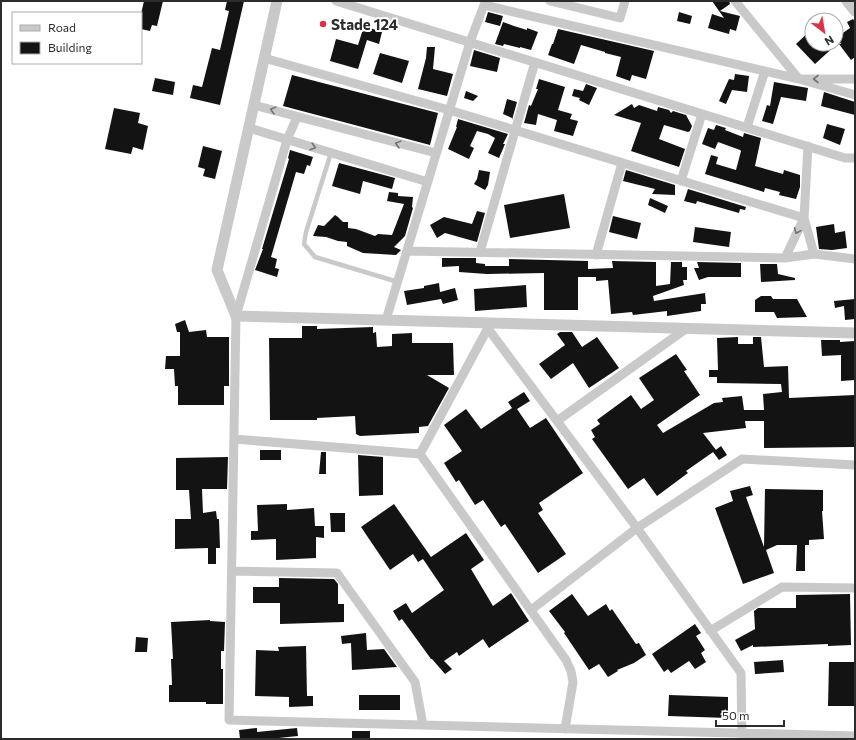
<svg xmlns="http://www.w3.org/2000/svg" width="856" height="740" viewBox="0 0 856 740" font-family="Commissioner,sans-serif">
<rect width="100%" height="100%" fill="#fff"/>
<path fill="#131313" d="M144,1H163L157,26L152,25L150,31L141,29V14Z
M227,1H244L220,105L190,98L193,85L202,87L212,48L220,50L229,11L225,10Z
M712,1H729L730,4L720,11L740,16L736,31L730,29L729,34L708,28L712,14L724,18Z
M488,12L503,16L500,26L485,22Z
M679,12L692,16L690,24L677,21Z
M853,19L855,22V57L851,60L839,44H841L837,37L850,28L847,22Z
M503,22L514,26L527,30V28L538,32L531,50L520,47V48L504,44L503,46L495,44Z
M364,26L382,32L379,44L367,40L358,69L330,61L336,39L358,45Z
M558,29L654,51L646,79L632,75L630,81L616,76L621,57L605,53V52L581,45L574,64L548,55L552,44H553Z
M812,29V44H837L815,64L796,44Z
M427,47H435L433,69L453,74L447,96L418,89L426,58Z
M474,50L500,58L497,72L470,66Z
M380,53L409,61L402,83L373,74Z
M735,74L749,76L747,92L732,90L726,104L719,101L729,79L734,80Z
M292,75L438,113L430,145L283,106Z
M155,78L175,82L173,95L152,91Z
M539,79L565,87L558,110L572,114L570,119L578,121L573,136L554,131L557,120L538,114L536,125L524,123L529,105L531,106L538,89H536Z
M774,82L808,88L806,101L781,97L773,124L762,121L767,105L770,106Z
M586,84L597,88L589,105L579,100L580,98L572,96L574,89L583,91Z
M466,91L478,96L473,101L464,98Z
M824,92L855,102V115L821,106Z
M507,99L517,102L512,120V118L503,114Z
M632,104L634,108L639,105L657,111L658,107L669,110L671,113L673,111L686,115L692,126L690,131L688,132L664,125L659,139L685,149L679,167L631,151L641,123L614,115Z
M114,108L140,113L138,123L148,126L143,150L133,147L131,154L105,149Z
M458,119L508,134L503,144H505L499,158L488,153L495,138L488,134L477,131L470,146L474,148L469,159L448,149L457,127H456Z
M827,124L845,129L840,145L823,138Z
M716,125L726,128L725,130L743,137L744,133L761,138L755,166L783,174L784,170L800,175V187L796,199L779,195L780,192L765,188L764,192L705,174L711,155L718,157L716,164L736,170L741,151L740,150L718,142L715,149L702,144L708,128L714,130Z
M203,146L222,151L215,179L203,176L205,169L198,167Z
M290,150L313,157L310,166L307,165L304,174L296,172L271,257L277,259L275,268L279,269L277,277L255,270L263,249H262L289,159L288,158Z
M339,163L395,178L392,189L363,181L360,194L332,186Z
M479,170L490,172L488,185L485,190L474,184L477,179Z
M626,170L675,185V195L652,194L655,189L623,181Z
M688,189L746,207L745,210L740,209L739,213L697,201L696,204L684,201Z
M389,192L398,193V196L413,197L412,207L413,208L405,236L394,247L401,250L396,255L363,253L347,246V242L338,241L326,237L313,236L318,225L324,226L335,215L338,217L343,222H348V228L356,229L375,236L378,234L392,235L404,204L387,201Z
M564,194L570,228L510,238L504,205Z
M650,198L668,206L665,213L648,205Z
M477,211L485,213L477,242L445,233L437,238L430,225L444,217L472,224Z
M613,216L641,223L637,239L609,232Z
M834,224L835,233L845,231L847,248L832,250L819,249L816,227Z
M695,227L731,232L729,247L693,242Z
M442,258H476V263L485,264V266H509V259L588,261V269L613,268L612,261L656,262V286L670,284L671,262H682V267H687V280H683L684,285L653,296L654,301L705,293L706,304H701V311L667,316V311L633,315L632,312L611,314L608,280L596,281V277H578V310H544V273L487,274L459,272V266L442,267Z
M697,262L741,263V277H708L699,280L694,268H699Z
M760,264H777L778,274L795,278V280L761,282Z
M439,283L440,292L455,288L458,300L443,304L441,299L407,305L404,291L424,288V286Z
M526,285L527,307L475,311L474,289Z
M761,296H771L773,299H797L807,317L777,318L774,312H755V300Z
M855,299V319L845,320L844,306L835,308L834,301Z
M185,320L189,332L206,330L207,337H229V386H224V405H178V386H175L174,369H165L166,356H180V332H177L175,324Z
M302,326H317V329L373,327V333L376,332L377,347L392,346V334L412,333V343H453L454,375H427L449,388L428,426L419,427V433L360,436L356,434L355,416L317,418V420H270L269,338H302Z
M560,332H572L582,347L597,337L619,368L589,388L573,363L551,379L539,364L565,345L557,334Z
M738,337V344H753V337H761L764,367L788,366L789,398L855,395V447L764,448V421H745L746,428L703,433L716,450L686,471L688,473L657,496L644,478L628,489L592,439L595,437L591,430L600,424L597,420L631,395L641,409L654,400L639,378L676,354L687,370L684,371L700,395L657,425L663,433L714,403L723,402L722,398L742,396L744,410H764L763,394L782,392L781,384L717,383V377H709V370H718L717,338Z
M821,340H840V342L855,341V380L841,381V355L822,356Z
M524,392L530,401L517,409L530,428L546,418L583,473L539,503L543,510L538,513L566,554L538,573L505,524L501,527L483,500L475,505L459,480L456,482L444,463L462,451L444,425L466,409L481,429L512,408L508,402Z
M721,446L727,455L719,460L713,452Z
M260,450H281V460H260Z
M321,452H326V474H319Z
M358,455L383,457V495L359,496Z
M228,457L227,489H202L203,513L216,511L217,519H219L220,548H216V564H208V548L175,549V519H191L189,490H176V458Z
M750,486L753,495L746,497L764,547L765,489L823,490V511H822L824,539L809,540V545H805V571H796L797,545H777L766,550L774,573L743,584L715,508L733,501L730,491Z
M287,504V510L314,508L315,526H324V538L316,537V558L276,560V539L251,540V531H258L257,505Z
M394,504L431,557L466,533L484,560L471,569L493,606L511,593L529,621L489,648L483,639L459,656L457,652L444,661L452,669L445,674L432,659H431L402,619L399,621L393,611L406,603L412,613L444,590L423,559L418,562L413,554L390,570L361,527Z
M330,513H345V532H331Z
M279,578L334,579L338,584V604H344V622L280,624V603H253V587H279Z
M572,594L588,616L606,604L610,611L612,609L636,644L639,643L646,655L634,663L617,670L618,671L608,677L599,664L589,670L564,633L565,632L549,611Z
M850,594L851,645L828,646V644L753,647V645L741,651L735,640L755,629L754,611L758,608H796V595Z
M210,620V621L225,622L224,651H221V669H223V704H206V702H169V685H172L171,659H173L171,622Z
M695,624L701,633L696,636L705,650L701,653L706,662L695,669L689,661L671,673L668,669L664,672L652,654Z
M366,633L367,650L384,649L397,667L352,670L351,643L342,644L341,636Z
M136,637L148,638L147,652H135Z
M306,646L307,696H313V706L289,707V697L255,696L256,650L279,651L278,647Z
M783,660L784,672L755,674L754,662Z
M829,662H855V706H828Z
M359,695H400V710H359Z
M669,695L728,697V718L668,716Z
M257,728V732L297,728L298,736L269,739H240L239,730Z
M352,731H370V739H352Z"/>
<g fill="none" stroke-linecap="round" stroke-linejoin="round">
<path stroke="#c9c9c9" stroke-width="4.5" d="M331,153L306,232L304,244L315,257L398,282"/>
<path stroke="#c9c9c9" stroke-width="9" d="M336,1L845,158H855
M550,1L620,18L625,1
M264,58L449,110L804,218L808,146
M855,79H799L855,95
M254,105L436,153
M297,117L287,140L236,316L229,720L855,736
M747,127L765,71
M249,128L428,182
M681,181L702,114
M407,251L785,258L814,254L855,259
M480,252L535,62
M596,255L622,163
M785,258L804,218L814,254
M386,320L470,42L484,5L799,79L735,1
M483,322L637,528L741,673L742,739
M557,421L687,328
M234,439L420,454L566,660L571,671L573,682L565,729
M420,454L488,328
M232,571L337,573L415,682L423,725
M531,610L637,528L742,459L855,465
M710,631L782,587L855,588"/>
<path stroke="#c9c9c9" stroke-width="11" d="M277,1L217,270L236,316L855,333
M847,1L855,11"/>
</g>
<defs><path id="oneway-chevron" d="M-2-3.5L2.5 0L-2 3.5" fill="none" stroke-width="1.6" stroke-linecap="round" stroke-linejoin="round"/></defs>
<g stroke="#737373">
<use href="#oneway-chevron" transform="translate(816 79) rotate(-180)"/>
<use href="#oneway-chevron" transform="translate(273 110) rotate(-165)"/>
<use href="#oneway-chevron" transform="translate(398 144) rotate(-165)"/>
<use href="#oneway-chevron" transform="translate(313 147) rotate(17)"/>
<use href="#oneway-chevron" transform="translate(797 231) rotate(114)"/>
</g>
<circle fill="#de3347" stroke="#fff" stroke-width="1.5" cx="323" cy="24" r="4"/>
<g text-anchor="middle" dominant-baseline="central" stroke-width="4" stroke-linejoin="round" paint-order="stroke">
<g font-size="15" font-weight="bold" fill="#2c2c2c" stroke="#fff" text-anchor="start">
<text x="331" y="24">Stade 124</text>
</g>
</g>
<rect width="856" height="740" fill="none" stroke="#2c2c2c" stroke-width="4"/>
<rect x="12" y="12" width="130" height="52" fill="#ffffff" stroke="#ababab"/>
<rect x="20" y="25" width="20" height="6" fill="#c9c9c9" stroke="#ababab"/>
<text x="48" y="32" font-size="12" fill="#2c2c2c">Road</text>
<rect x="20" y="42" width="20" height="12" fill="#131313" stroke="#ababab"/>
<text x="48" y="52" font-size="12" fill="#2c2c2c">Building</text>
<g transform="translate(824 32) rotate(149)"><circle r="19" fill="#ffffff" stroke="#ababab"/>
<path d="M0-3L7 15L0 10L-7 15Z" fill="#de3347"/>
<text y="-6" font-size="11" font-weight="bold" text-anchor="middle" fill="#2c2c2c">N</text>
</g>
<path d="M716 720v6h68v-6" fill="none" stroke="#2c2c2c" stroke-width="2"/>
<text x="722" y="720" font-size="12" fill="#2c2c2c" stroke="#ffffff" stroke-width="3" paint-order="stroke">50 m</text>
</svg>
